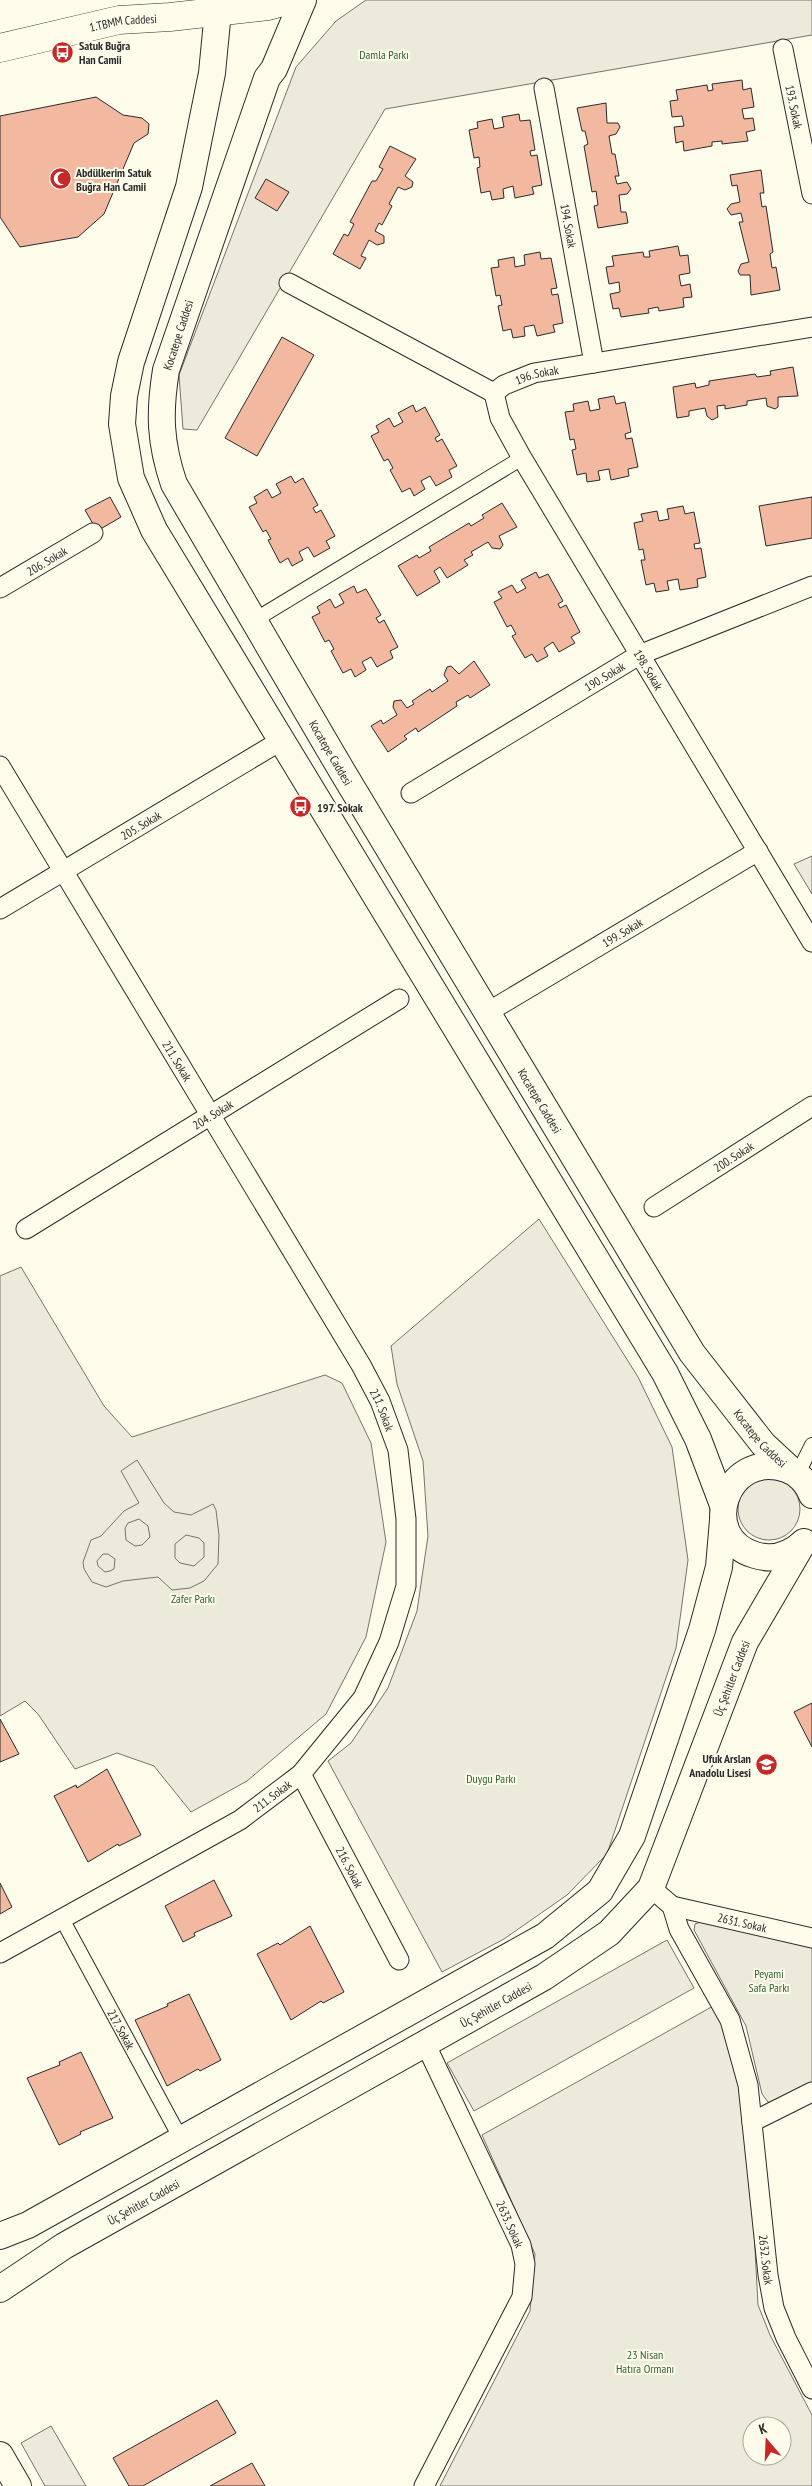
<svg xmlns="http://www.w3.org/2000/svg" width="812" height="2486" viewBox="0 0 812 2486" font-family="'PT Sans Narrow',sans-serif">
<rect width="100%" height="100%" fill="#fdfbea"/>
<path fill="#ecebdb" stroke="#74746e" fill-rule="evenodd" d="M366,0H812V35L385,109L197,430L183,429L179,375L296,67L336,21Z
M812,856V894L794,864Z
M539,1219L638,1377L672,1447L688,1560L676,1648L607,1854L567,1895L504,1939L442,1972L328,1761L351,1743L388,1688L417,1611L428,1536L423,1461L397,1384L391,1346Z
M21,1267L104,1406L132,1437L325,1375L342,1383L371,1443L386,1542L366,1637L326,1714L247,1781L191,1812L154,1766L117,1753L75,1769L38,1714L25,1701L0,1716V1276Z
M738 1509a31 31 0 1 1 62 0a31 31 0 1 1-62 0Z
M701,1922L812,1946V2087L779,2105L768,2102L762,2094L746,2026L694,1930L695,1924Z
M715,2005L742,2088L751,2175L758,2305L770,2335L812,2415V2486H440L530,2311L535,2254L482,2135ZM752,2426H782V2456H752Z"/>
<path fill="#eceadb" stroke="#74746e" fill-rule="evenodd" d="M137,1460L164,1503L174,1512L191,1515L213,1504L216,1510L219,1535L218,1564L204,1581L190,1588L172,1590L158,1577L123,1581L106,1587L92,1582L84,1569L83,1562L91,1540L101,1536L124,1511L139,1503L121,1471ZM139,1519L148,1526L150,1537L142,1545L135,1546L126,1540L125,1528L128,1523ZM186,1535L199,1538L204,1543V1557L194,1566L180,1563L175,1558V1544ZM103,1554H108L115,1559L114,1569L110,1571L105,1572L98,1566L97,1561Z
M667,1940L694,1988L474,2111L447,2063Z
M51,2426L86,2486H45L21,2443Z"/>
<path fill="#f2b8a0" stroke="#2b2b2b" d="M742,80L743,90L751,88L754,107L742,109L744,119L753,118L755,130L746,132L748,141L722,144V141L712,142V146L684,151L683,141L676,143L674,127L684,126L682,116L672,117L670,101L678,100L676,90L707,85L708,91L713,90L712,84Z
M96,97L123,115L142,118L149,124L148,134L134,143L104,214L78,237L20,247L0,217V116Z
M606,103L607,123H618L620,127L616,134L609,136L612,154H615L619,176H615L617,184L627,182L631,189L627,194L619,195L621,212H626L628,223L598,228L594,206L598,205L596,191L592,192L584,146L588,144L585,131H582L577,108Z
M519,114L520,121L530,120L535,150L530,151L531,156L537,155L542,185L532,187L534,194L515,198L513,186L503,189L504,198L492,200L490,191L481,193L477,168L480,167L479,157L474,158L469,130L478,128L477,122L492,119L494,129L504,127L502,117Z
M390,146L416,159L405,176L413,182L412,187L405,190L398,187L389,204L392,206L382,225L379,223L375,231L384,236V243L377,245L369,240L361,256L366,258L360,269L333,254L344,234L348,236L354,224L350,222L372,181H376L383,169L379,167Z
M761,170L764,193H760L762,207L766,206L773,252L770,254L772,268L776,267L780,290L751,295L750,275H740L738,271L741,264L749,262L739,222H743L741,213L731,215L727,209L731,204L740,202L737,185L732,186L730,175Z
M266,179L289,192L277,211L255,198Z
M678,246L680,256L688,255L690,273L679,275L681,286L690,284L692,297L683,298L684,307L659,311L658,307L648,309L649,313L621,317L619,308L613,309L610,294L620,292L619,282L609,284L606,267L614,266L612,256L643,252L644,257H650L649,251Z
M540,252L541,259L551,258L557,288L551,289L552,295L558,294L563,323L553,325L555,332L537,336L534,325L524,327L525,336L513,338L511,329L503,331L498,306L502,305L500,295L496,296L491,268L499,267L498,260L514,257L515,267L525,265L524,255Z
M282,337L314,355L257,456L225,438Z
M793,367L798,396L778,397V407L775,409L767,406L766,398L747,401V405L725,409V405L717,406L718,417L712,420L707,416L705,408L689,411V416L677,418L673,387L695,383L696,388L709,385V381L755,374L757,377L771,375L770,371Z
M614,396L616,404L625,402L631,432L625,434L626,439L632,438L638,467L628,469L629,476L611,480L609,469L598,471L600,480L587,482L586,473L577,475L572,450L576,449L574,439L570,440L565,412L574,411L573,404L588,401L590,411L600,409L598,399Z
M413,405L416,412L425,407L440,435L435,438L437,442L442,439L457,466L449,470L452,477L436,486L430,476L421,481L425,489L414,496L410,488L402,492L390,470L393,468L388,459L384,461L371,436L379,432L376,426L389,418L394,427L403,422L398,413Z
M291,476L295,483L303,478L318,505L313,508L316,513L321,510L335,536L326,541L330,548L314,557L308,547L299,552L303,560L292,566L288,558L280,563L268,540L271,539L266,530L263,532L249,507L257,503L254,497L267,489L272,498L281,493L276,484Z
M110,497L121,517L97,531L85,510Z
M812,497V538L766,546L759,506Z
M502,503L517,527L499,536L503,545L500,549L492,548L488,542L471,552L473,555L464,560L468,565L447,578L440,567L434,571L440,582L417,596L398,566L417,555L419,558L431,551L429,547L469,523L471,526L484,518L482,515Z
M683,506L685,514L694,512L700,543L694,544L695,549L701,548L706,577L697,579L698,587L680,590L678,579L667,581L669,590L656,592L654,583L646,585L641,560H645L643,549L639,550L634,523L643,521L641,514L657,511L659,521L669,519L667,509Z
M536,572L539,578L548,574L563,601L558,604L560,608L566,605L580,632L571,637L575,643L559,652L553,642L544,648L548,656L537,662L532,654L525,658L512,636L516,634L511,625L507,627L494,602L502,598L498,592L512,585L517,593L526,588L521,580Z
M354,586L357,593L366,589L381,615L376,618L379,623L384,620L398,647L390,651L393,658L377,667L371,657L362,662L366,670L355,677L351,669L343,673L331,651L334,649L329,640L325,642L312,617L320,613L317,607L330,599L335,608L344,603L339,594Z
M474,661L490,685L470,698L468,695L456,702L457,706L418,732L416,728L404,736L407,739L388,752L371,726L381,720L383,724L397,715L393,707L394,701L401,700L407,708L414,704L412,701L430,689L432,692L448,681L444,675L447,667L451,666L459,674Z
M812,1703V1747L794,1712Z
M0,1719L19,1754L0,1762Z
M107,1769L141,1835L119,1846L118,1844L88,1862L54,1796L76,1785L77,1788Z
M214,1880L232,1916L194,1933L195,1936L183,1942L165,1906Z
M0,1883L12,1907L0,1914Z
M310,1926L344,1992L323,2003L321,2001L291,2020L257,1954L278,1943L280,1945Z
M189,1994L221,2060L200,2071L198,2069L167,2086L135,2020L168,2006L167,2004Z
M81,2052L113,2118L80,2132L81,2134L59,2145L27,2078L60,2065L59,2062Z
M217,2400L236,2433L143,2486H129L113,2458Z
M252,2463L265,2486H210Z"/>
<g fill="none" stroke-linecap="round" stroke-linejoin="round">
<defs>
<g id="pedestrian">
<path d="M253,621L522,458"/>
<path d="M797,1475L812,1445"/>
<path id="s1" d="M62,1919L181,2139"/>
</g>
<g id="minor">
<path id="s2" d="M783,49L812,194"/>
<path id="s3" d="M544,88L594,363"/>
<path id="s4" d="M289,283L494,393L504,385L534,373L812,327"/>
<path id="s5" d="M494,393L500,418L522,458L812,942"/>
<path id="s6" d="M0,588L93,533"/>
<path id="s7" d="M0,766L361,1365L380,1401L398,1450L406,1519V1586L389,1642L363,1698L301,1774L240,1820L0,1953"/>
<path id="s8" d="M411,793L639,655L812,586"/>
<path id="s9" d="M0,909L282,740"/>
<path id="s10" d="M488,1012L758,851"/>
<path id="s11" d="M654,1207L812,1106"/>
<path id="s12" d="M26,1229L399,999"/>
<path id="s13" d="M301,1774L399,1960"/>
<path id="s14" d="M651,1888L672,1906L679,1929L730,2020L748,2085L768,2275L774,2308L786,2338L812,2389"/>
<path id="s15" d="M672,1906L812,1938"/>
<path d="M752,2122L812,2092"/>
<path d="M424,2486L522,2297L525,2264L521,2245L425,2043"/>
</g>
<g id="secondary">
<path id="s16" d="M303,0L274,69L267,78L166,370C159,413 160,443 174,484L342,771L692,1353L763,1444L791,1470"/>
<path d="M218,11L212,73L189,187L131,362L124,396L122,424L131,478L154,530L665,1373L698,1439L723,1505"/>
<path d="M804,1542C790,1555 774,1561 755,1555C697,1538 725,1449 786,1469C798,1473 808,1483 812,1495"/>
<path d="M0,2236L28,2225L545,1936L600,1891L632,1836L702,1630L719,1567L723,1520"/>
<path id="s17" d="M0,2289L64,2246L544,1977L609,1933L651,1888L745,1642L803,1543"/>
<path d="M0,2455L18,2486"/>
</g>
<g id="primary">
<path id="s18" d="M0,48L119,20L170,17L268,6L290,0"/>
</g>
</defs>
<use href="#pedestrian" stroke="#2b2b2b" stroke-width="16"/>
<use href="#minor" stroke="#2b2b2b" stroke-width="21"/>
<use href="#secondary" stroke="#2b2b2b" stroke-width="28"/>
<use href="#primary" stroke="#2b2b2b" stroke-width="29"/>
<use href="#pedestrian" stroke="#fdfbea" stroke-width="14"/>
<use href="#minor" stroke="#fdfbea" stroke-width="19"/>
<use href="#secondary" stroke="#fdfbea" stroke-width="26"/>
<use href="#primary" stroke="#fdfbea" stroke-width="28"/>
</g>
<defs>
<symbol id="bus-disc" viewBox="-11 -11 22 22"><circle r="9.5" fill="#c62828" stroke="#fdfbea"/><path d="M-5-6H5V4H4V6H2V4H-2V6H-4V4H-5ZM-3.5-4V0h7V-4ZM-3.5 1.2v1.5H-2V1.2ZM2 1.2v1.5H3.5V1.2Z" fill="#fff"/></symbol>
<symbol id="mosque-disc" viewBox="-11 -11 22 22"><circle r="9.5" fill="#c62828" stroke="#fdfbea"/><path d="M3.5-4.9A6 6 0 1 0 3.5 4.9A5 5 0 1 1 3.5-4.9Z" fill="#fff"/></symbol>
<symbol id="school-disc" viewBox="-11 -11 22 22"><circle r="9.5" fill="#c62828" stroke="#fdfbea"/><path d="M0-5L7-2L0 1L-7-2ZM-4 1L0 2.5L4 1V4Q0 6-4 4Z" fill="#fff"/></symbol>
</defs>
<g fill-rule="evenodd">
<use href="#bus-disc" x="50" y="40" width="25" height="25"/>
<use href="#mosque-disc" x="48" y="166" width="25" height="25"/>
<use href="#bus-disc" x="288" y="794" width="25" height="25"/>
<use href="#school-disc" x="754" y="1752" width="25" height="25"/>
</g>
<g text-anchor="middle" dominant-baseline="central" stroke-width="4" stroke-linejoin="round" paint-order="stroke">
<g font-size="12" fill="#2b2b2b" stroke="#fdfbea">
<text stroke="none"><textPath href="#s18" startOffset="126">1.TBMM Caddesi</textPath></text>
<text stroke="none"><textPath href="#s2" startOffset="59">193. Sokak</textPath></text>
<text stroke="none"><textPath href="#s3" startOffset="140">194. Sokak</textPath></text>
<text transform="translate(178 335) rotate(-72)">Kocatepe Caddesi</text>
<text stroke="none"><textPath href="#s4" startOffset="280">196. Sokak</textPath></text>
<text stroke="none"><textPath href="#s6" startOffset="54">206. Sokak</textPath></text>
<text stroke="none"><textPath href="#s5" startOffset="318">198. Sokak</textPath></text>
<text stroke="none"><textPath href="#s8" startOffset="226">190. Sokak</textPath></text>
<text stroke="none"><textPath href="#s16" startOffset="822">Kocatepe Caddesi</textPath></text>
<text stroke="none"><textPath href="#s9" startOffset="164">205. Sokak</textPath></text>
<text stroke="none"><textPath href="#s10" startOffset="156">199. Sokak</textPath></text>
<text stroke="none"><textPath href="#s7" startOffset="344">211. Sokak</textPath></text>
<text stroke="none"><textPath href="#s16" startOffset="1228">Kocatepe Caddesi</textPath></text>
<text stroke="none"><textPath href="#s12" startOffset="219">204. Sokak</textPath></text>
<text stroke="none"><textPath href="#s11" startOffset="94">200. Sokak</textPath></text>
<text stroke="none"><textPath href="#s7" startOffset="749">211. Sokak</textPath></text>
<text stroke="none"><textPath href="#s16" startOffset="1632">Kocatepe Caddesi</textPath></text>
<text stroke="none"><textPath href="#s17" startOffset="992">Üç Şehitler Caddesi</textPath></text>
<text transform="translate(272 1796) rotate(-37)">211. Sokak</text>
<text stroke="none"><textPath href="#s13" startOffset="105">216. Sokak</textPath></text>
<text stroke="none"><textPath href="#s15" startOffset="72">2631. Sokak</textPath></text>
<text stroke="none"><textPath href="#s17" startOffset="572">Üç Şehitler Caddesi</textPath></text>
<text stroke="none"><textPath href="#s1" startOffset="125">217. Sokak</textPath></text>
<text stroke="none"><textPath href="#s17" startOffset="168">Üç Şehitler Caddesi</textPath></text>
<text transform="translate(510 2224) rotate(66)">2633. Sokak</text>
<text stroke="none"><textPath href="#s14" startOffset="399">2632. Sokak</textPath></text>
</g>
<g font-size="12" font-weight="bold" fill="#2b2b2b" stroke="#fdfbea" text-anchor="start">
<text x="79" y="45">Satuk Buğra<tspan x="79" dy="14">Han Camii</tspan></text>
<text x="76" y="172">Abdülkerim Satuk<tspan x="76" dy="14">Buğra Han Camii</tspan></text>
<text x="317" y="807">197. Sokak</text>
<text x="751" y="1758" text-anchor="end">Ufuk Arslan<tspan x="751" dy="14">Anadolu Lisesi</tspan></text>
</g>
<g font-size="12" fill="#34623c" stroke="#fdfbea">
<text x="384" y="54">Damla Parkı</text>
<text x="193" y="1598">Zafer Parkı</text>
<text x="491" y="1778">Duygu Parkı</text>
<text x="769" y="1973">Peyami<tspan x="769" dy="14">Safa Parkı</tspan></text>
<text x="645" y="2354">23 Nisan<tspan x="645" dy="14">Hatıra Ormanı</tspan></text>
</g>
</g>
<g transform="translate(767 2441) rotate(341)"><circle r="24" fill="#fdfbea" stroke="#a9a89e"/>
<path d="M0-4L9 19L0 12L-9 19Z" fill="#c62828"/>
<text y="-8" font-size="14" font-weight="bold" text-anchor="middle" fill="#2b2b2b">K</text>
</g>
</svg>
